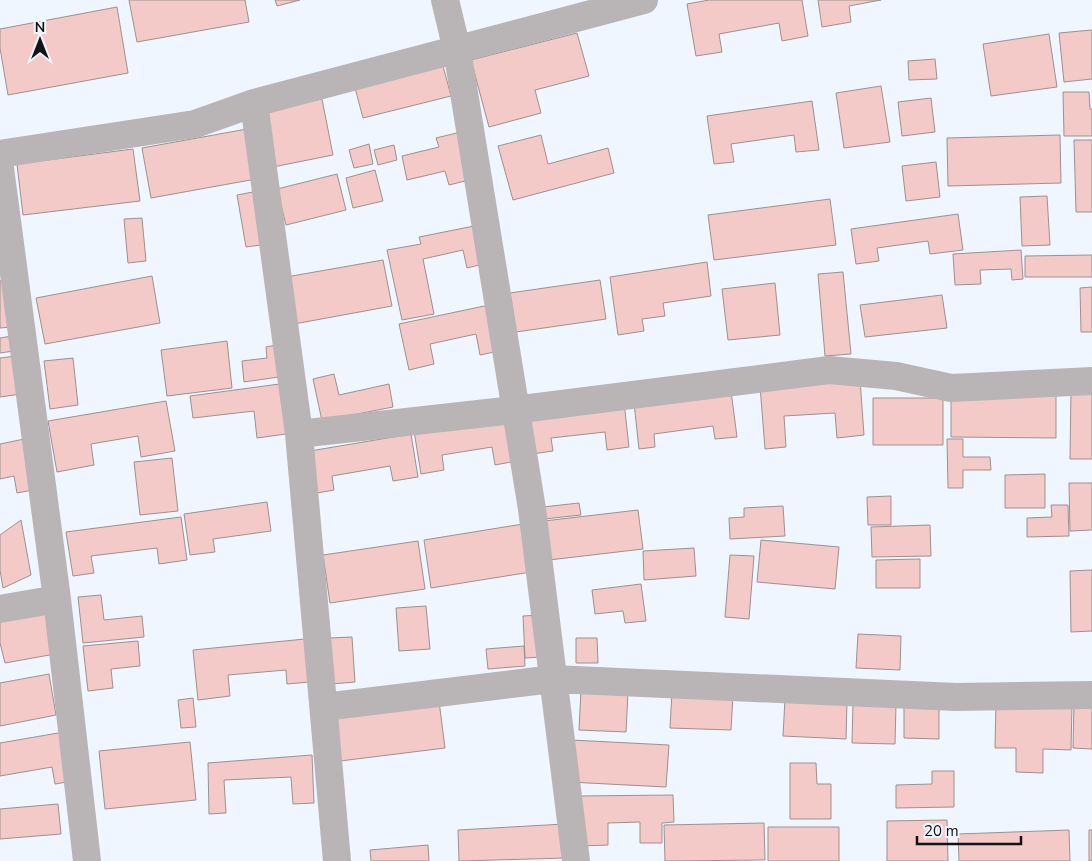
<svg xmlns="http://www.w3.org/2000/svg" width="1092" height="861" viewBox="0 0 1092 861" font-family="'Nunito Sans',sans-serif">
<rect width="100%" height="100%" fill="#eff6ff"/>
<path fill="#f3cac7" stroke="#9c9190" d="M129,0H245L249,22L137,42Z
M275,0H300L277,6Z
M709,0H802L808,36L782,41L779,23L719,34L722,52L696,56L687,4Z
M818,0H881L849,6L851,22L822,27Z
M117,7L128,73L8,95L0,48V29Z
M1092,30V79L1064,82L1059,33Z
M577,33L589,76L535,90L541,113L489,127L471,60Z
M1049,34L1057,87L991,96L983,44Z
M935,59L937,79L909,80L908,61Z
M443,66L451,96L363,118L355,88Z
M881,86L890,142L844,148L836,93Z
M1063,92H1089L1090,109H1092V136H1064Z
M931,98L935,132L902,136L898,102Z
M322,99L333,155L273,167L262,111Z
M812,101L819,150L796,152L794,135L731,144L734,162L714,164L707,116Z
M247,129L256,179L151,198L142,148Z
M461,132L473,179L449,185L445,171L407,180L402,156L439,147L436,138Z
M541,135L548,164L608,148L614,173L513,200L498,146Z
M1060,135L1061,183L948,186L947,138Z
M1074,140H1092V212H1076Z
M369,144L373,164L354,168L349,150Z
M394,145L397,160L378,165L374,150Z
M133,149L140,201L23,215L17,164Z
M936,162L940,197L906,201L902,166Z
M375,170L383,201L353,208L346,178Z
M337,174L346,210L286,225L277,189Z
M258,191L268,244L246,247L237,195Z
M1047,196L1050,245L1022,246L1020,197Z
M830,199L836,245L714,260L708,215Z
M958,214L963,250L930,254L928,241L877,248L879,261L856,264L851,229Z
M142,218L146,261L128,263L124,219Z
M479,225L487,263L467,268L463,250L423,259L434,314L402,320L387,250L421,244L419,237Z
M1021,250L1023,279L1012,280L1011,269L980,270L981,284L955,285L953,254Z
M1092,255V277H1025V256Z
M383,260L392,306L294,324L286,277Z
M707,262L711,296L663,303L665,316L642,319L644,331L618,335L610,277Z
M843,272L851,354L825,356L818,274Z
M152,276L160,323L45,344L36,298Z
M6,280L12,327L0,328V281Z
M600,280L606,319L516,332L510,293Z
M775,283L780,335L728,340L722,289Z
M1092,287V332H1081L1080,288Z
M942,295L947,328L865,337L860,305Z
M489,305L499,351L480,355L476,334L430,344L434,364L409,370L399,324Z
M12,336L14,351L0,353V338Z
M227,341L232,388L167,396L161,350Z
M282,344L286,376L244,382L242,361L267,358L266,347Z
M16,356L21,394L0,397V358Z
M73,358L78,405L50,409L44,361Z
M334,374L339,395L389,384L393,407L322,421L313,379Z
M860,379L864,435L837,438L835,413L784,416L786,447L765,449L760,386Z
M287,383L293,433L257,438L254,411L193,418L190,396Z
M1071,390L1092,391V459H1070Z
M731,391L737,437L715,439L713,426L654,434L655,447L639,449L634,403Z
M951,395H1056V438L951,437Z
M873,398H943V445H873Z
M166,401L175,451L141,457L138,436L91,444L94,465L57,472L48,421Z
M624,402L629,447L607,450L605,432L551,438L553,451L532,454L527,414Z
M508,416L516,461L495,465L492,447L442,455L444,470L421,474L414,431Z
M411,434L418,477L393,481L390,466L332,476L334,490L317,493L310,451Z
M29,438L38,489L17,493L14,476L0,479V444Z
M947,439H963V457H990L991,470H963V488H948Z
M172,458L178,511L140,515L134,462Z
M1045,474V508H1005V475Z
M1069,483H1092V530L1070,531Z
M891,496V525H868L867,497Z
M267,502L271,531L213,539L215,552L190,555L184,514Z
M579,503L581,515L544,519L543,507Z
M1051,505H1068L1069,536L1027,537V518L1052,517Z
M783,506L785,536L730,539L729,518L744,517V508Z
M638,510L643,549L549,560L544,521Z
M181,517L187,560L159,564L157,548L91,556L94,573L73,576L66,532Z
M21,520L31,575L3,588L0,570V535Z
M523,524L531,572L431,588L424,540Z
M930,525L931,556L872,557L871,527Z
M761,540L839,547L835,589L757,582Z
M418,541L425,589L330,603L323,555Z
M694,548L696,576L644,580L643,551Z
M730,555L754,556L749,619L725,617Z
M920,559V588H876V560Z
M1092,570V631L1071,632L1070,571Z
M641,584L646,621L625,623L623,611L595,614L592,590Z
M101,595L104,620L142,616L144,637L83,643L78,597Z
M46,604L55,654L5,663L0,643V613Z
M426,606L430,649L399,651L396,608Z
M540,615L542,657L525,658L523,616Z
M858,634L901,636L900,670L856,668Z
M352,637L355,682L331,684L329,638Z
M576,638H597L598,663H576Z
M305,639L310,682L287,684L286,670L228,675L230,696L198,700L193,650Z
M138,641L140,666L111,669L113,688L88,691L83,646Z
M524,646L525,666L488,669L486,649Z
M49,674L56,715L0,726V683Z
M581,690L628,692L626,732L579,730Z
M672,692L733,695L731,730L670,728Z
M193,698L196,727L181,728L178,700Z
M785,699L847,701L846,739L783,736Z
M439,701L445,748L340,761L334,714Z
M996,702L1072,704L1071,750L1043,749V773L1016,772V748H995Z
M853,703L896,704L895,744L852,743Z
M904,704L939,705V739L904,738Z
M1074,704H1092V749L1073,748Z
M64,732L73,781L55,784L52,767L0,776V743Z
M571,740L669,745L666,787L569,782Z
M190,742L196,800L105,809L99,751Z
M312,755L314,803L293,804L291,777L224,780L226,813L209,814L208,763Z
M790,763H816L817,784H831V819H790Z
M932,771H954V807L896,808V785L932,784Z
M673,795L674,822L662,823V843H640V822L608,823V845L580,846L579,796Z
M58,804L61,834L0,839V809Z
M947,820L948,861H887V821Z
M764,823L765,860L665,861L664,825Z
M564,824L566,858L459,861L458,830Z
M768,827H839V861H768Z
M1069,830L1070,861H959L958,834Z
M1089,830H1092V861H1089Z
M428,845L429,861H371L370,850Z"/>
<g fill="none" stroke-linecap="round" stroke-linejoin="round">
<path stroke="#b9b4b5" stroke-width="28" d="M445,0L457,50L532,509L576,861
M254,103L299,434L337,861
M0,154L195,124L254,103L644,0
M0,168L57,599L87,861
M299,434L514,410L829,370L896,376L951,388L1092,381
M0,609L57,599
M324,707L553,679L956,697L1092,695"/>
</g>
<g transform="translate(40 40)" stroke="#eff6ff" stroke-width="4" paint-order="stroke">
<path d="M0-4L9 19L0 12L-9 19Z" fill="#111316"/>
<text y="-8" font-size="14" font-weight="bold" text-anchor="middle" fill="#111316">N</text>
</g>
<path d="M917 836v8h104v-8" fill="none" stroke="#111316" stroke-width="2.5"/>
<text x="924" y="836" font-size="15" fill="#111316" stroke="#eff6ff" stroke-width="4" paint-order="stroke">20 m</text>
</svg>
